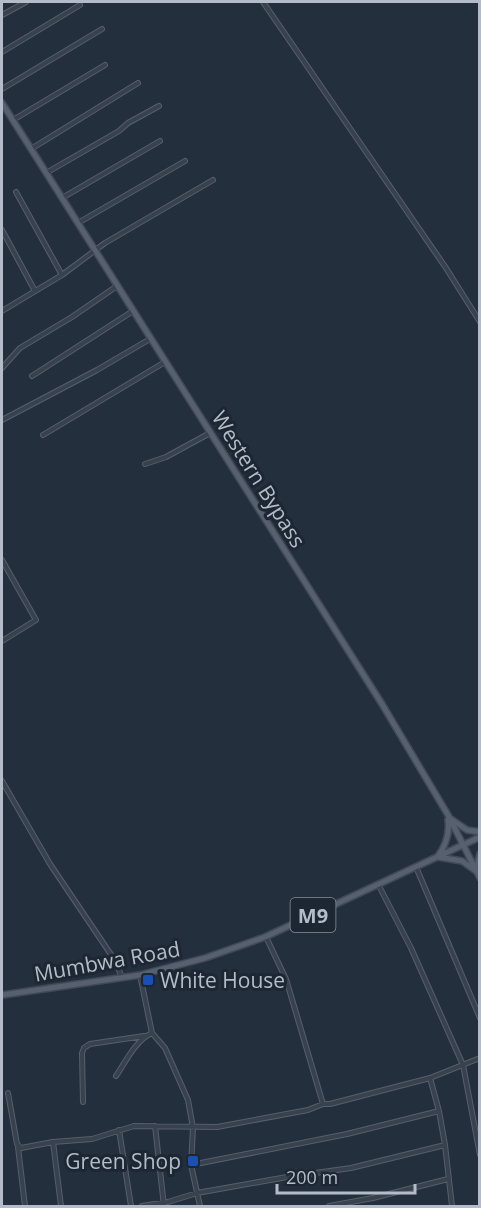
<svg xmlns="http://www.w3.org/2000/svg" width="481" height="1208" viewBox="0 0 481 1208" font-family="'Open Sans',sans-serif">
<rect width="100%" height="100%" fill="#242f3e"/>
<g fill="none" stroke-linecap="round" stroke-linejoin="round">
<defs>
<path id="minor" d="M263,2L446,268L480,322
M2,15L26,2
M2,52L80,5
M2,89L102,29
M13,120L105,65
M31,149L138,83
M46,173L119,131L128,123L159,106
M16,192L62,275
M62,198L160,141
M78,223L185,161
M2,230L35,291
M2,311L62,275L105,243L213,180
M2,368L20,348L72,317L117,286
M32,376L133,311
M2,420L97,370L150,339
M43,435L165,362
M145,464L166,457L210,433
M2,560L36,620L2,641
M2,781L50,864L116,962L122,978
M416,867L480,1018
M378,884L411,948L463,1065L480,1155
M266,937L286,979L323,1104H330L430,1078L480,1058
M140,975L152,1033L165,1048L188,1100L193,1128L191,1165L200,1206
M116,1076C126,1061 136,1040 152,1033
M8,1093L17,1144L21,1148L53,1142L92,1139L134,1126L217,1127L308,1110L323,1104
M83,1102L82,1053L84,1048L90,1044L144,1036
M439,1111L445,1145L452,1206
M155,1126L164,1206
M119,1130L131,1206
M53,1142L61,1206
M18,1147L25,1206
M191,1165L347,1134L439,1111L430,1078
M142,1206L168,1202L197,1193L287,1177L351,1168L445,1145
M329,1206L373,1198L448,1179"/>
<path id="primary" d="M2,103L382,704L448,815L480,878
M451,819L467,830L480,832
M438,856C446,845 450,834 448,820
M438,857L462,861L476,871L480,854
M2,995L140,975L205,958L265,937L480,837"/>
</defs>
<use href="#minor" stroke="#565f6c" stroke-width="6"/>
<use href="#primary" stroke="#414a57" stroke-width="8"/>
<use href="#minor" stroke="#38414e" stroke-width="4"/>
<use href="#primary" stroke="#56606e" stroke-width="5"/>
</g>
<g fill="#1a4fb4" stroke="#1d2633" stroke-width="2">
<rect x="142" y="974" width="12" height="12" rx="3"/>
<rect x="187" y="1155" width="12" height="12" rx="3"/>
</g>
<g text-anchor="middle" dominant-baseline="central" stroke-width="6" stroke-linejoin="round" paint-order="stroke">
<rect fill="#1d2633" stroke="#878f9c" stroke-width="1.5" x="290.5" y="898" width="45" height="34" rx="4.5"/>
<g font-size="20" font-weight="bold" fill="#b4bcc9">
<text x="313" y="915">M9</text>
</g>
<g font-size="21" fill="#b4bcc9" stroke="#1d2633">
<text transform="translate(259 479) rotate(58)">Western Bypass</text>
<text transform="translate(107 961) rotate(-10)">Mumbwa Road</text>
</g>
<g font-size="21" fill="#b4bcc9" stroke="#1d2633" text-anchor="start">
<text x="160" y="980">White House</text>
<text x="181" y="1161" text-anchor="end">Green Shop</text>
</g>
</g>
<rect width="481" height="1208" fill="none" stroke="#b4bcc9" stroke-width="6"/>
<path d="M277 1184v9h138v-9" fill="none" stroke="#b4bcc9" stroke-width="3"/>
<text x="286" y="1184" font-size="18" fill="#b4bcc9" stroke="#1d2633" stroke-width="4.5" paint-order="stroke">200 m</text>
</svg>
